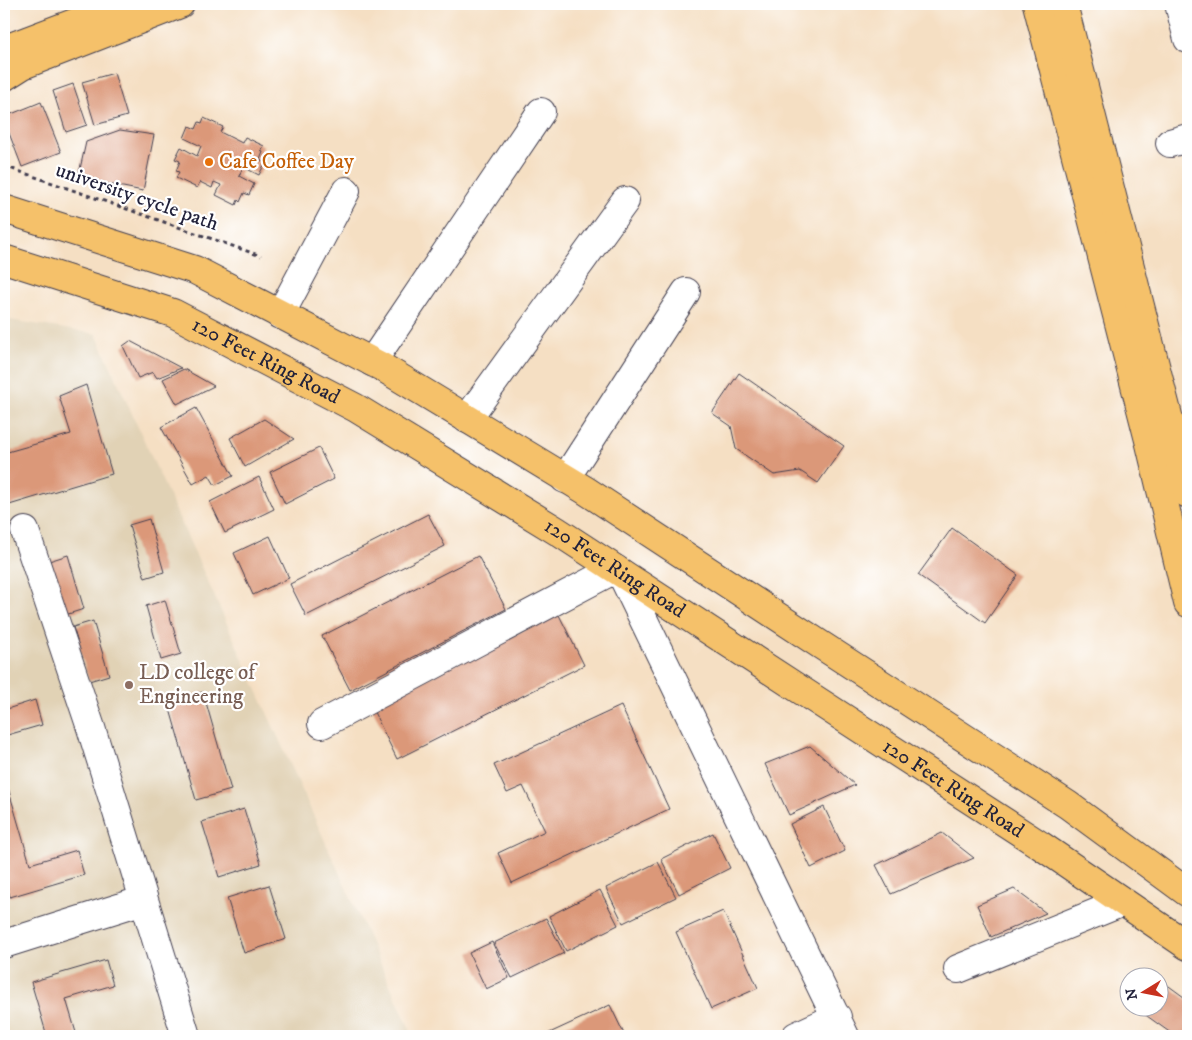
<svg xmlns="http://www.w3.org/2000/svg" width="1192" height="1040" viewBox="0 0 1192 1040" font-family="'IM FELL DW Pica',serif">
<rect width="100%" height="100%" fill="#fff"/>
<filter id="ink" filterUnits="userSpaceOnUse"><feTurbulence type="fractalNoise" baseFrequency=".02" numOctaves="2"/><feDisplacementMap in="SourceGraphic" scale="10" xChannelSelector="R" yChannelSelector="G"/><feConvolveMatrix kernelMatrix="1 2 1 2 8 2 1 2 1" color-interpolation-filters="sRGB"/></filter>
<filter id="wash" filterUnits="userSpaceOnUse"><feTurbulence type="fractalNoise" baseFrequency=".0096" numOctaves="4" result="noise"/><feDisplacementMap in="SourceGraphic" scale="20" xChannelSelector="R" yChannelSelector="G"/><feGaussianBlur stdDeviation="1.12" result="paint"/><feColorMatrix in="noise" values="0 0 0 0 0 0 0 0 0 0 0 0 0 0 0 0 0 1.4 0 .05"/><feComposite in="paint" operator="in"/></filter>
<g filter="url(#wash)">
<rect width="100%" height="100%" fill="#f5dfc3"/>
<path fill="#e1d2b5" d="M4,319L96,334L413,1036H4Z"/>
<g id="blocks">
<path fill="#db9879" d="M114,73L127,116L95,125L82,82Z
M73,84L87,125L66,132L53,91Z
M41,102L61,152L22,167L4,120V117Z
M204,118L223,127L220,132L242,143L245,137L264,146L261,151L263,152L260,160L265,163L259,175L243,167L239,176L254,184L249,195L244,193L240,202L238,200L236,205L216,195L221,185L214,182L212,188L200,182L197,188L176,178L179,172L176,171L180,161L175,159L181,147L197,156L201,146L184,138L189,126L196,129L199,122L202,123Z
M120,130L154,135L143,191L78,178L86,142Z
M130,341L181,368L157,378L153,372L138,378L123,346Z
M184,369L214,386L177,404L163,379Z
M739,373L844,446L818,483L800,471L774,475L736,449L731,426L712,413Z
M86,385L112,474L6,506L4,497V453L71,434L59,396Z
M196,408L233,476L215,485L209,475L193,484L161,427Z
M264,419L294,439L245,467L230,438Z
M319,448L334,479L285,504L270,472Z
M259,477L274,509L225,533L210,502Z
M428,514L445,546L306,616L290,584Z
M149,519L164,572L145,578L129,525Z
M952,528L1018,575L985,623L918,575Z
M270,536L289,578L253,595L234,553Z
M68,555L84,609L65,615L49,561Z
M478,556L506,609L350,690L322,636Z
M165,600L181,654L161,660L146,606Z
M558,613L584,665L397,759L371,706Z
M93,621L109,675L89,681L73,627Z
M203,692L231,790L196,800L168,702Z
M35,700L42,725L4,736V710Z
M621,706L669,809L512,883L498,853L545,831L523,786L507,793L494,765Z
M810,746L855,785L789,815L765,764Z
M4,774L30,864L77,850L84,875L10,897L4,875Z
M824,807L845,851L811,868L790,824Z
M244,809L261,864L219,877L202,822Z
M713,833L730,868L679,894L661,859Z
M942,833L974,858L891,894L876,865Z
M658,862L676,897L623,923L606,888Z
M269,885L286,939L244,953L227,898Z
M1014,889L1046,913L991,937L977,905Z
M600,890L618,925L566,951L549,916Z
M723,911L758,988L711,1009L676,932Z
M546,918L564,953L512,978L494,943Z
M492,942L509,978L486,989L469,953Z
M106,960L113,985L66,999L77,1036H47L31,982Z
M1162,981L1188,1000V1036H1175L1140,1011L1143,1008H1160V984Z
M610,1005L625,1036H543Z"/>
</g>
</g>
<g filter="url(#ink)">
<use href="#blocks" fill-opacity="0" stroke="#423e4f" stroke-width="1"/>
<g fill="none" stroke-linecap="round" stroke-linejoin="round">
<defs>
<path id="minor" d="M1179,4L1188,39
M1170,143L1188,138
M280,315L346,191
M372,362L541,112
M467,419L625,201
M565,479L686,292
M25,531L91,728L186,1036
M621,573L845,1036
M322,724L615,569
M4,944L144,900
M958,969L1123,902
M796,1036L837,1017"/>
<g id="major">
<path d="M1037,4L1150,444L1188,603"/>
<path d="M1063,4L1188,494"/>
<path d="M4,52L13,46L124,4"/>
<path d="M4,77L23,65L180,4"/>
<path d="M4,209L195,270L382,367L585,490L821,645L1068,805L1188,893"/>
<path id="s1" d="M4,259L173,313L356,408L557,531L793,685L1040,845L1188,946"/>
</g>
</defs>
<use href="#minor" stroke="#423e4f" stroke-width="30"/>
<use href="#major" stroke="#423e4f" stroke-width="30"/>
<path stroke="#423e4f" stroke-width="3" stroke-dasharray="4 4" stroke-linecap="butt" d="M4,166L261,256"/>
<use href="#minor" stroke="#fff" stroke-width="28"/>
<use href="#major" stroke="#f5c16b" stroke-width="28"/>
</g>
</g>
<circle fill="#e8710a" stroke="#fff" stroke-width="2" cx="209" cy="162" r="5"/>
<circle fill="#8d6e63" stroke="#fff" stroke-width="2" cx="129" cy="685" r="5"/>
<g text-anchor="middle" dominant-baseline="central" stroke-width="4.5" stroke-linejoin="round" paint-order="stroke">
<g font-size="21" fill="#c56008" stroke="#fff" text-anchor="start">
<text x="219" y="162">Cafe Coffee Day</text>
</g>
<g font-size="21" fill="#22223b" stroke="#fff">
<text transform="translate(137 197) rotate(19)">university cycle path</text>
<text stroke="none"><textPath href="#s1" startOffset="282">120 Feet Ring Road</textPath></text>
<text stroke="none"><textPath href="#s1" startOffset="688">120 Feet Ring Road</textPath></text>
<text stroke="none"><textPath href="#s1" startOffset="1092">120 Feet Ring Road</textPath></text>
</g>
<g font-size="21" fill="#785e54" stroke="#fff" text-anchor="start">
<text x="139" y="673">LD college of<tspan x="139" dy="24">Engineering</tspan></text>
</g>
</g>
<rect width="1192" height="1040" fill="none" stroke="#fff" stroke-width="20"/>
<g transform="translate(1144 992) rotate(260)"><circle r="24" fill="#ffffff" stroke="#a7a7b1"/>
<path d="M0-4L9 19L0 12L-9 19Z" fill="#c8321e"/>
<text y="-8" font-size="14" font-weight="bold" text-anchor="middle" fill="#22223b">N</text>
</g>
</svg>
